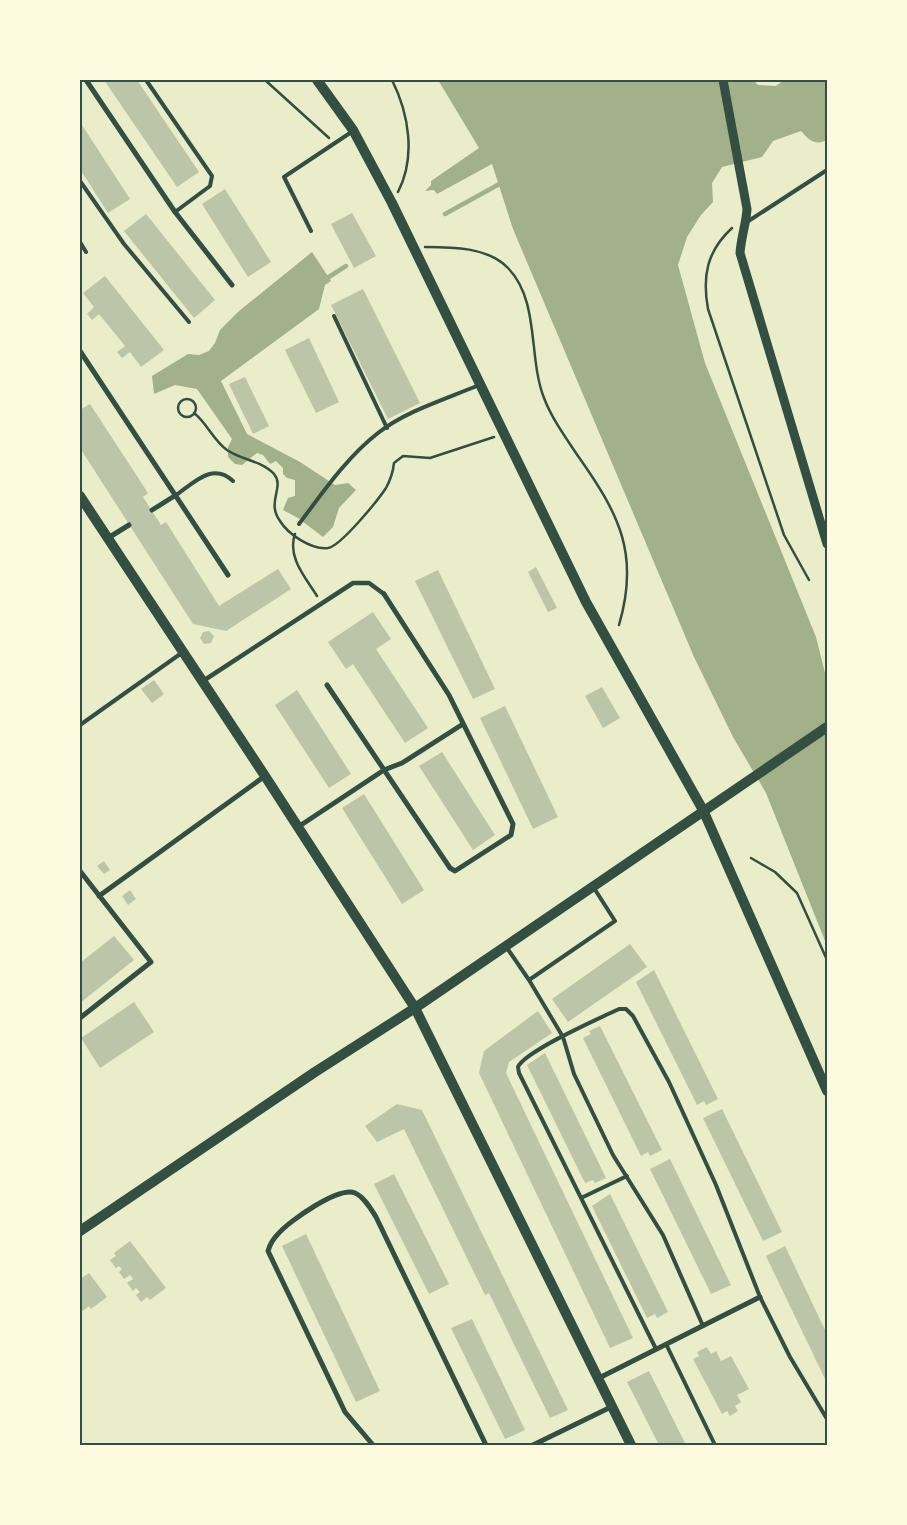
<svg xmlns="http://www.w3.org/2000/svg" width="907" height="1525" viewBox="0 0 907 1525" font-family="'Asap Condensed',sans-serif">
<rect width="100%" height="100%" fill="#e9edc9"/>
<path fill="#a3b18a" d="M438,80H753L758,85L776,86L784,80H827V140C815,146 809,140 801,131L773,141L762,157L722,167L712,183L713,202L701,215L687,237L678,265L705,363L816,637L827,681V946L766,793L733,737L694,657L513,229L492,164L437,194L434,190L425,191L431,185V181L479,148Z
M312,252L331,281L325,285L319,309L221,381L247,434L300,462L335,485L348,483L356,490L339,508L333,527L323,537L298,518L283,510L288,498L295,496V480L287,478L283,474V468L276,461L270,464L263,455L257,453L242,465L235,464L228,457V447L232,439L197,389L175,385L154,394L152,376L188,354L199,355L209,351L215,343L220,330L239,311Z"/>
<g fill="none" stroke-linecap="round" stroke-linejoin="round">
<path stroke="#a3b18a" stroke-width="4.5" d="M445,214L503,182
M324,280L346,266"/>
</g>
<path fill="#bcc5a7" d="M104,80H137L199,172L177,187Z
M80,122L130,199L108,213L80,169Z
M225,189L271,262L248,277L202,204Z
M352,213L376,256L354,268L331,224Z
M146,214L215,300L194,318L124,231Z
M105,276L164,350L141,367L130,352L122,358L117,352L125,346L99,314L92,320L87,314L94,307L83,293Z
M363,289L420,403L388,419L331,305Z
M309,338L339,402L316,413L285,350Z
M245,377L269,426L253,434L229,384Z
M90,404L148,493L143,497L161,525L166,522L219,606L278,569L291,589L226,631L193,624L80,448V410Z
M536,567L557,608L548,612L528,572Z
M438,570L495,689L473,699L415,581Z
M373,612L391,639L376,649L428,728L405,743L353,664L346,669L328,642Z
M209,631L214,636L211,643L204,644L200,638L203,632Z
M154,680L164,694L152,703L141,689Z
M602,687L620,718L603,728L585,696Z
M297,690L351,774L329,788L275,705Z
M505,706L558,817L533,829L480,718Z
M442,752L495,835L473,850L419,766Z
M364,794L424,890L402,904L342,808Z
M104,861L110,870L104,874L97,866Z
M130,890L136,899L128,905L122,896Z
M114,936L134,960L80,1003V963Z
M630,944L647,967L568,1022L552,999Z
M654,970L718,1099L706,1105L704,1101L697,1105L636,982Z
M134,1002L154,1032L100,1068L81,1038Z
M538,1011L552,1033L509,1062L506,1073L633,1338L610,1348L479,1073L484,1051Z
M600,1026L662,1150L650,1156L648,1152L641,1156L583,1038L591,1034L589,1031Z
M545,1053L606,1178L595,1183L593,1180L585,1183L527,1065Z
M397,1104L422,1110L568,1410L550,1418L489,1293L485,1295L404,1129L377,1142L365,1126Z
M722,1109L782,1232L763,1241L703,1118Z
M670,1159L731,1285L711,1294L650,1169Z
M394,1174L449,1284L429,1294L374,1184Z
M610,1194L668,1312L657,1318L655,1314L647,1318L592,1206Z
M306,1234L380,1391L356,1402L282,1246Z
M130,1241L166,1288L150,1300L147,1297L141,1302L136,1295L140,1292L136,1288L133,1291L127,1283L133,1279L130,1275L124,1279L119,1272L122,1269L119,1266L116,1268L110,1260L116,1256L114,1253Z
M785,1246L827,1334V1378L825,1379L766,1256Z
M89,1273L107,1297L91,1309L89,1306L83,1311L80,1307V1279Z
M472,1319L525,1430L505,1439L451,1328Z
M707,1347L711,1354L716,1351L721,1361L731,1356L749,1389L737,1395L741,1402L735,1406L738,1411L730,1416L727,1411L722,1414L693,1359L699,1356L697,1352Z
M649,1371L686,1445H659L627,1382Z"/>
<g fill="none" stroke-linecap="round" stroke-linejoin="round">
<path stroke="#344e41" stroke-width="2.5" d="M265,80L329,138
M392,80C409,114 416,157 398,192
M732,228C707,251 702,276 708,309L784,535L809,580
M425,247C452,247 488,247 508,268C540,301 528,357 544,398C552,419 566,438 578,456C619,514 640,554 619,625
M178 408a9 9 0 1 1 18 0a9 9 0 1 1-18 0Z
M194,413C207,423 213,440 227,450C241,460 263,461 274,474C285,487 266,502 280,521C288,534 311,550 328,548C341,546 378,500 386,488C391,479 393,472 394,463L403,456L430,458L494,437
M295,534C287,557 305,577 317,596
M751,858L775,872L797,893L827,960"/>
<path stroke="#344e41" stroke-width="4" d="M146,80L212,176L210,186L175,212
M80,181L124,244L189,322
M747,222L827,170
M311,231L284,177L353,131
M80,242L86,252
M334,316L387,428
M176,495C195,482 213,462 233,481
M299,524C323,492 347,457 378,433C406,411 446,399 479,385
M80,725L183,652
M507,948L529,980L615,921L594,888
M529,980L563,1037L574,1074L613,1155L663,1235L703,1326
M581,1198L627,1176
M666,1344L715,1445
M656,1349L519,1073L518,1067C525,1051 600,1018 619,1009H626L633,1016L669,1082L716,1185L760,1297L790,1357L827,1419"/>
<path stroke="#344e41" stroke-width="4.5" d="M203,681L353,583H369L384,594"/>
<path stroke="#344e41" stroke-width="5" d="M86,80L175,212L232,285
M80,351L228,575
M152,510L176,495
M108,538L129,525
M327,685L450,868L455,871L511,835L513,824L449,695L384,594
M298,827L384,770L402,763L463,724
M80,871L151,962L80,1018
M99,896L265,776
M599,1378L760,1297
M373,1445L345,1412L268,1251C270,1244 273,1239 278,1234C289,1221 339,1186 355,1193C364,1197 371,1209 376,1217L486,1445
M533,1445L613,1406"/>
<path stroke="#344e41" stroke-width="9" d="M723,80L747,209C746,224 741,238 740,253L827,544"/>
<path stroke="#344e41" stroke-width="10" d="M317,80L353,130L392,203L586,602L703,810L827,1091
M80,496L265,776L415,1008L631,1445
M80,1231L315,1072L415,1008L827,727"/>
</g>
<rect width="907" height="1525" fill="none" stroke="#fefae0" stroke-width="162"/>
<rect x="81" y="81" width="745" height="1363" fill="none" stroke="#344e41" stroke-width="2"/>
</svg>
